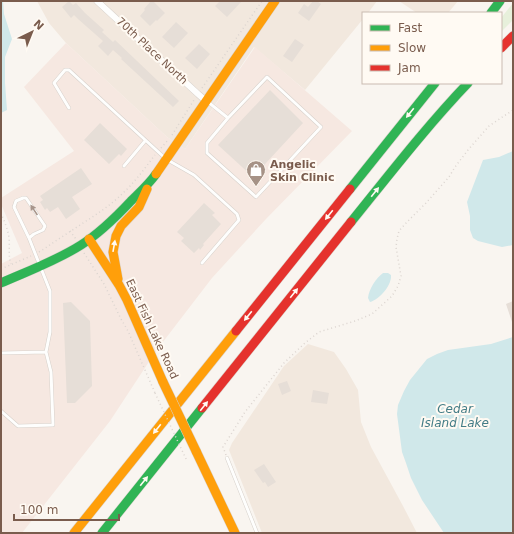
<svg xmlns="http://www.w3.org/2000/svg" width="514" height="534" viewBox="0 0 514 534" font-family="'DejaVu Sans',sans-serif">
<rect width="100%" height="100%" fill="#f9f5f0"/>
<path fill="#f2e8de" d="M37,1H377L368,13H363V19L305,90L254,47L185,149L167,137L66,43L49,23Z
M399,1H458L448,13H417Z
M308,344L334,352L346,369L358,390L361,422L371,447L403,506L417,533H262L229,450L232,443L284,366Z"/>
<path fill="#f6e8e1" d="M66,43L167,137L185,149L255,47L352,131L266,219L212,278L156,351L110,421L22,533H1V264L22,253L1,204V198L74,151L24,87Z"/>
<path fill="#e7f0db" d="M513,3V20L501,32V18Z"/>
<path fill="#d0e8ea" d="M1,1H3L4,14L12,39L5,57V83L7,110L1,113Z
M513,151V245L502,247L478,241L473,238L470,230V216L467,202L483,160L499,157Z
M383,273H388L391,275C392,285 380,299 370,302L368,298C369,289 376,278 383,273Z
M513,337V533H444L422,500L411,478L406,463L402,452L397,414L398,405L404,391L410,380L427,359L437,354L448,350L491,344Z"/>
<path fill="#e6ded7" d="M69,1L73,5L76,3L85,13L104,30L102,32L113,42L115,40L179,101L173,107L121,59L122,58L113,50L108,56L98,46L103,41L78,19L74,15L71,18L62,7Z
M151,1H153L165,13L157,21L156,20L150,26L140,16L145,10L144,9Z
M220,1H242L227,17L215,6Z
M313,1H317L321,4L309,21L298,13L304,4L308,7Z
M176,22L188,33L174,48L162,37Z
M295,39L304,45L292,62L283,56Z
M199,44L210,54L197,69L185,58Z
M270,90L303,123L253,177L218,145Z
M100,123L127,149L121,156L119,154L109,164L84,140Z
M81,168L92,184L72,197L80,209L66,219L58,207L50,212L47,208L45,210L40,202L43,200L40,196Z
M204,203L215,213L212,215L221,224L203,244L204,245L200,250L199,248L194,253L181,241L184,238L177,232Z
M513,301V322H512L506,304Z
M71,302L90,321L92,386L75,403H67L63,303Z
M287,381L291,391L282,395L278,384Z
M313,390L329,393L327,404L311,402Z
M264,464L276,482L268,487L265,482L263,483L254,470Z"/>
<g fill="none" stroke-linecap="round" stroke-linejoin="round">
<defs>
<path id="lane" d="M208,102L228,118L267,77L321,127L256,197L207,153V143L228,118
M69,108L54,83L65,70H69L166,159L194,175L237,214L239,220L202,263
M124,166L145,141
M1,353L46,352
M1,411L18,426L53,425L51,372L46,352L50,332V291L29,238L14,207L16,201L23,198H26L45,226L43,230L34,234L29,238
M227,458L257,533"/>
<path id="street" d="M97,1L198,94L206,101"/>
<path id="fast" d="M491,13L500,1
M350,189L435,83
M351,222C389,175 426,127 468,83
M1,283C28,271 56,261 81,245C100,233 116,217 131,201C140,192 149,184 156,174
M102,533L202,408"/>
<path id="slow" d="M156,174L275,1
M89,239L119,285L127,300L163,382
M118,279L113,252L116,236L121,226L139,207L147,189
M196,451L235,533
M74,533L236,331"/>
<path id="jam" d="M501,48L513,36
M236,331L350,189
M202,408L351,222"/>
</defs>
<use href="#lane" stroke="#d7d1cb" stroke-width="4"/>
<use href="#street" stroke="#d7d1cb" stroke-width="7"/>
<use href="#fast" stroke="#d9d2cb" stroke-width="10"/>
<use href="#slow" stroke="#d9d2cb" stroke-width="10"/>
<use href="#jam" stroke="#d9d2cb" stroke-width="10"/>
<path stroke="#dcd5d0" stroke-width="1.5" stroke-dasharray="1 3" stroke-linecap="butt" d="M202,88L262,1
M172,135L194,100
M161,148L169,139
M1,213C4,221 8,229 9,238C10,247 8,256 11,264
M70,231L76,239
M39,252C49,246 58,239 68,233C87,220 107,209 123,193C135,182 145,168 155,155
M84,253L104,284L121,319L128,331L155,393
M1,269L31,256
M226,455L223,447L245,412L284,363L305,343L319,332L355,321L372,314L392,296L398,286L401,276L396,247L397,239L399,231L407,222L426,203L449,177L455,167L468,150L489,126L513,110"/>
<use href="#lane" stroke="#fefefd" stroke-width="3"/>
<use href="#street" stroke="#fefefd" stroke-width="6"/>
<use href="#fast" stroke="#30b455" stroke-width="9"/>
<use href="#slow" stroke="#ff9f0a" stroke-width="9"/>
<use href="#jam" stroke="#e5322d" stroke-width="9"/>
<defs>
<path id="slow-bridge" d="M163,382L196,451"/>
</defs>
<use href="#slow-bridge" stroke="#d9d2cb" stroke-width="10" stroke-linecap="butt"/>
<path stroke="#dcd5d0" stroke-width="1.5" stroke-dasharray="1 3" stroke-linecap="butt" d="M155,393L187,461"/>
<use href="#slow-bridge" stroke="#ff9f0a" stroke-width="9"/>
</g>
<defs><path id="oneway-solid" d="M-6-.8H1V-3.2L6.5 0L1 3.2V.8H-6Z"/></defs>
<g fill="#fffaf3">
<use href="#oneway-solid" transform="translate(410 113) rotate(129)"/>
<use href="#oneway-solid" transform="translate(375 192) rotate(-51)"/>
<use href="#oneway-solid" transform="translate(329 215) rotate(129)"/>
<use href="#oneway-solid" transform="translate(114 246) rotate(-80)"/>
<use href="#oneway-solid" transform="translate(294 293) rotate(-51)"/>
<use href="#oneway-solid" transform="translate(248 316) rotate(129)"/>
<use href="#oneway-solid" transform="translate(204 406) rotate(-51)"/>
<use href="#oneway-solid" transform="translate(157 429) rotate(129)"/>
<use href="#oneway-solid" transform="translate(144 481) rotate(-51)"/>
</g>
<use fill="#a8958b" href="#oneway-solid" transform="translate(34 210) rotate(-124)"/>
<defs>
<symbol id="shop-pin" viewBox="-11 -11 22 30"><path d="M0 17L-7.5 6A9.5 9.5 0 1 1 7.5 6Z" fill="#a69286" stroke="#fffaf3"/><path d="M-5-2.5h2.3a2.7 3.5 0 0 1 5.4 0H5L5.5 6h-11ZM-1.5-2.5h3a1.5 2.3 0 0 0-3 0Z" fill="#fff"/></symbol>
</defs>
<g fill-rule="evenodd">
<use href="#shop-pin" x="245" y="159" width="22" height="30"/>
</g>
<g text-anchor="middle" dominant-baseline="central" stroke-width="4" stroke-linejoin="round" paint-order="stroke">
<g font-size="11" fill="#7a5c4d" stroke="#fffaf3">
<text transform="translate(152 51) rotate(43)">70th Place North</text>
<text transform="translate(152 329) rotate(65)">East Fish Lake Road</text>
</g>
<g font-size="11" font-weight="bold" fill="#7a5c4d" stroke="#fffaf3" text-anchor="start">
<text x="270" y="164">Angelic<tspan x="270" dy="13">Skin Clinic</tspan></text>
</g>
<g font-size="12" font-style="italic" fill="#437c86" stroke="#fffaf3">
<text x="455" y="409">Cedar<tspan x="455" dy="14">Island Lake</tspan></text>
</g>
</g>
<rect width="514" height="534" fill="none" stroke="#7a5c4d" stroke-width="4"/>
<rect x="362" y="12" width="140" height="72" fill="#fffaf3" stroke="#cabbb1"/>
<rect x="370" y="25" width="20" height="6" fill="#30b455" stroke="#cabbb1"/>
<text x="398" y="32" font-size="12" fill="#7a5c4d">Fast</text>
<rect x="370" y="45" width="20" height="6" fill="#ff9f0a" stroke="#cabbb1"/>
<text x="398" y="52" font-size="12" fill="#7a5c4d">Slow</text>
<rect x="370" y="65" width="20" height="6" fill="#e5322d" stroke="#cabbb1"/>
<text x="398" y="72" font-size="12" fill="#7a5c4d">Jam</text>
<g transform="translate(32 32) rotate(43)" stroke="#fffaf3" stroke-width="3" paint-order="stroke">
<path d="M0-3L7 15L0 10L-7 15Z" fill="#7a5c4d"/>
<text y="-6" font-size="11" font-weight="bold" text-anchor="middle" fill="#7a5c4d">N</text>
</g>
<path d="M14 514v6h105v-6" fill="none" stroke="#7a5c4d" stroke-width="2"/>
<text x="20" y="514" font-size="12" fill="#7a5c4d" stroke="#fffaf3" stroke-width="3" paint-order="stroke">100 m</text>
</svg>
